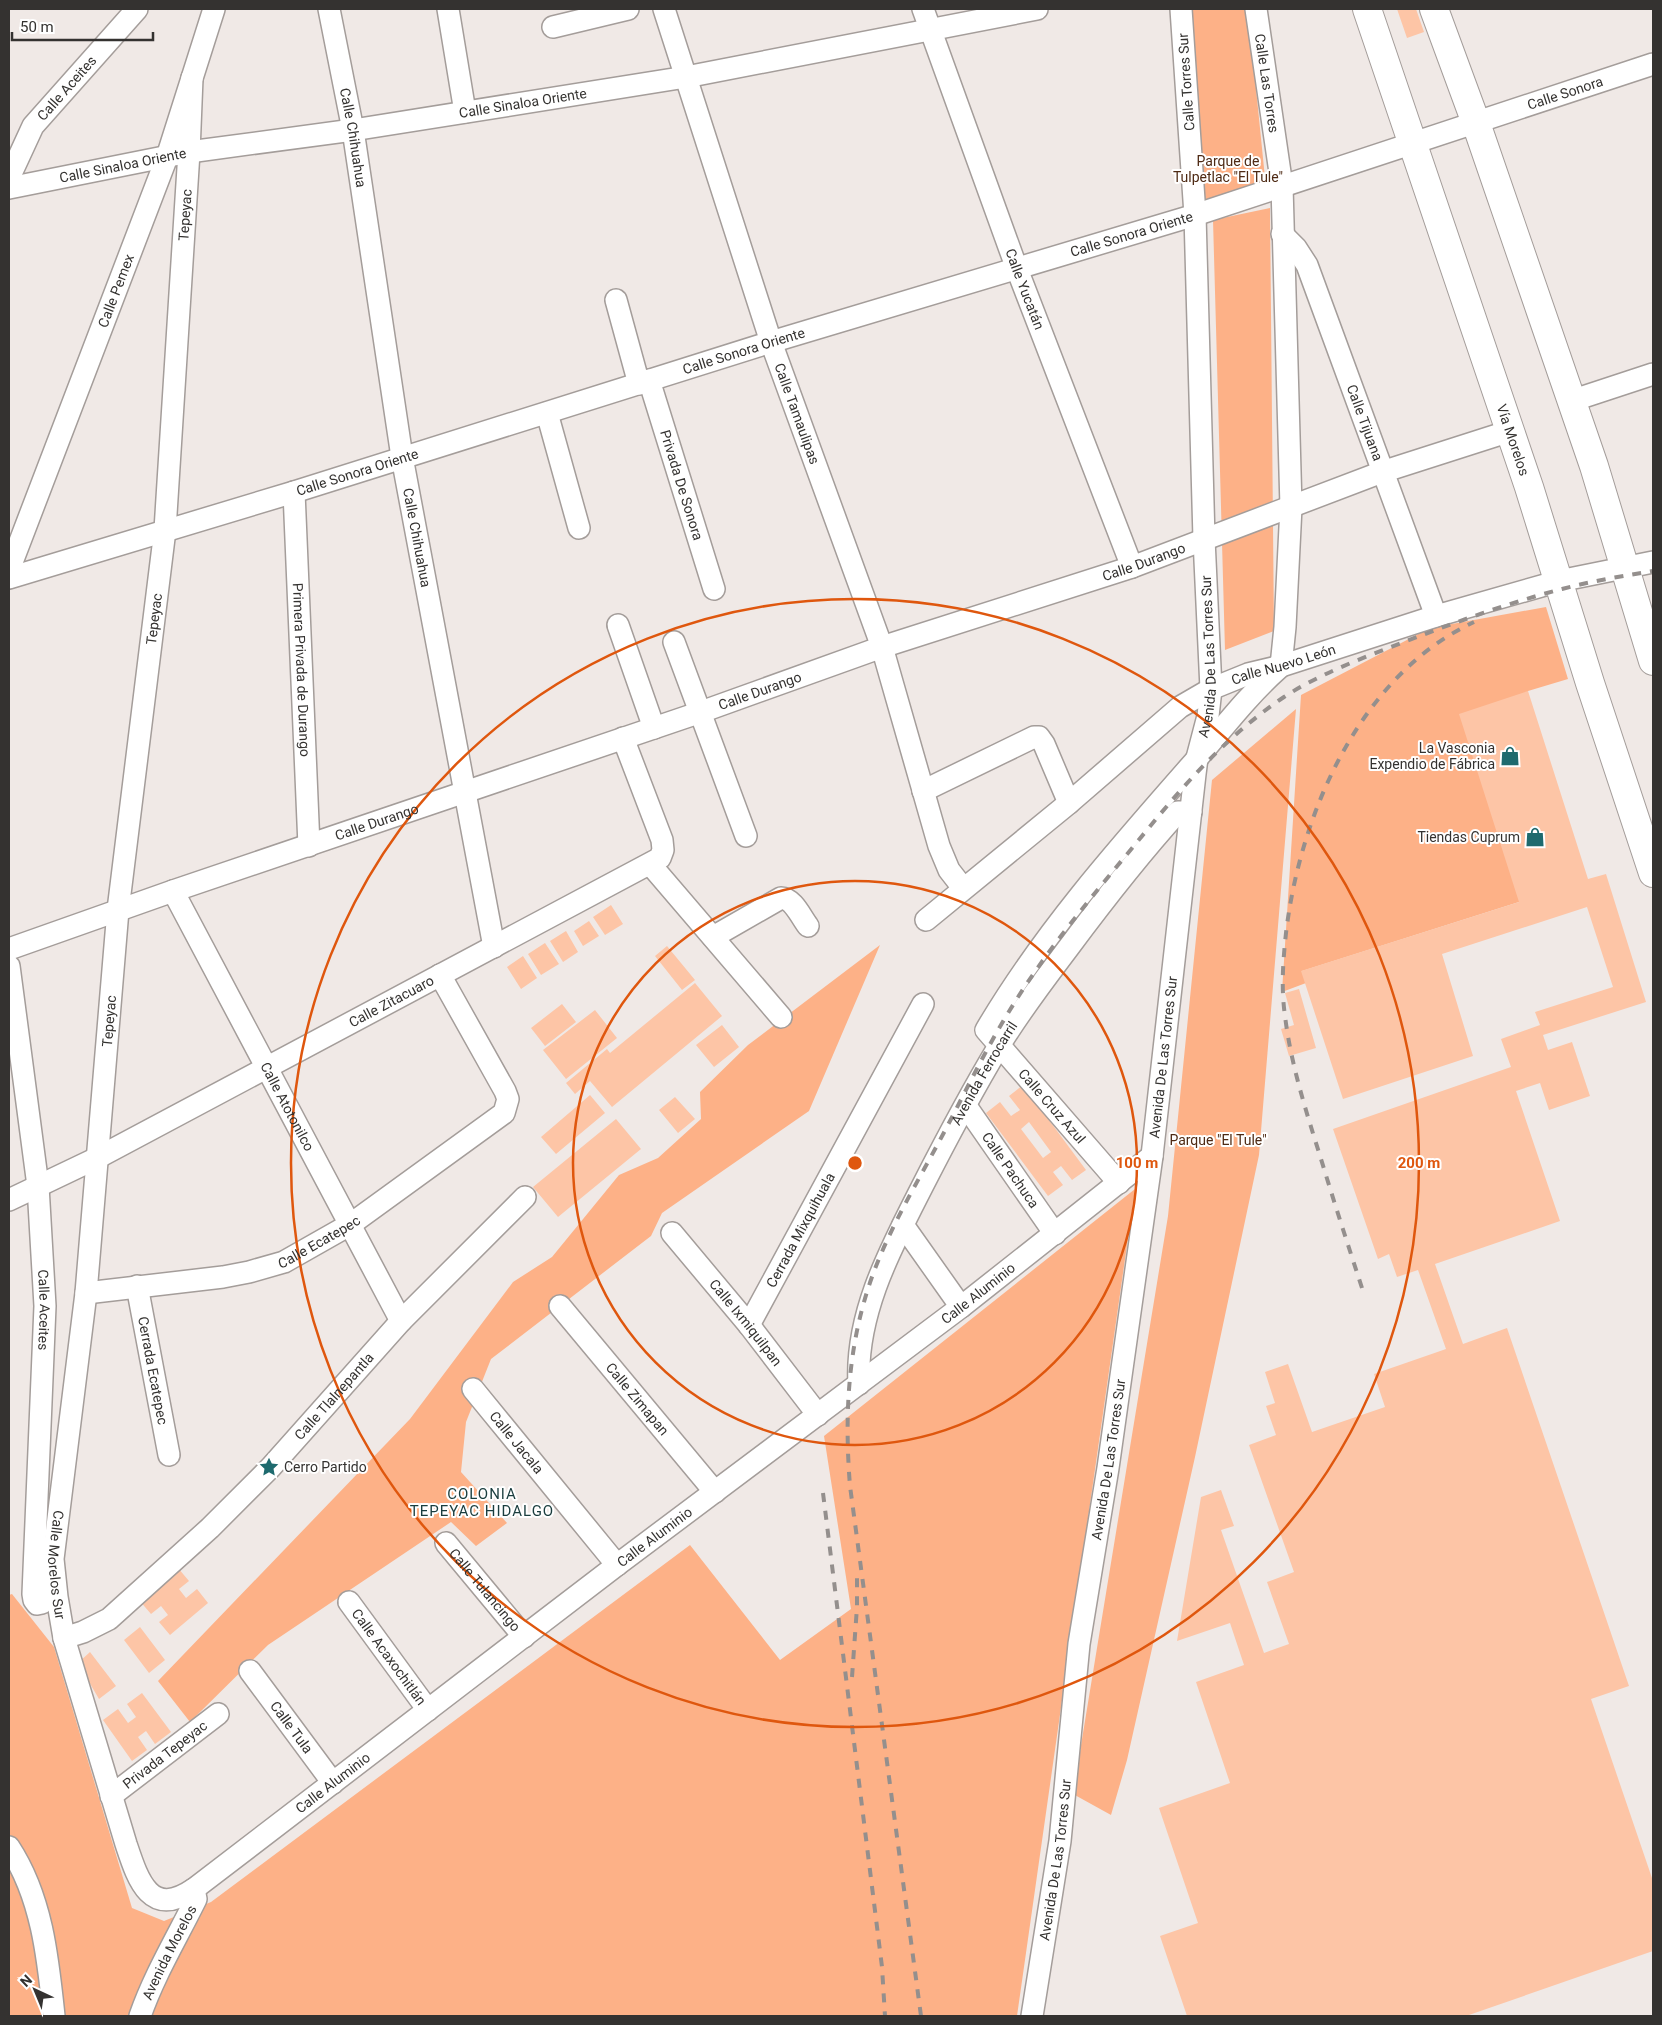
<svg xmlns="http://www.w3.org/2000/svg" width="1662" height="2025" viewBox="0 0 1662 2025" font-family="Roboto,sans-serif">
<rect width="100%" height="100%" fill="#f0e9e6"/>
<path fill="#fdb187" d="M1181,9H1248L1267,198L1195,215Z
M1270,208L1274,631L1225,650L1213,220Z
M1546,607L1568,679L1528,691L1519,902L1302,971L1306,983L1282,992L1301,695L1430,628Z
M1296,709L1259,1155L1195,1457L1127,1760L1111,1815L1073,1794L1168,1216L1212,780Z
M880,945L809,1111L662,1213L651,1236L491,1359L466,1422L461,1472L507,1523L476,1546L451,1522L268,1645L190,1722L158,1681L410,1419L513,1282L552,1257L619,1175L658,1158L701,1119L700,1092L748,1045Z
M1135,1189L1017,2016H9V1595L12,1594L54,1647L132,1908L164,1921L211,1902L690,1545L780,1660L851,1609L824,1436Z"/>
<path fill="#fdc5a6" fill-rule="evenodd" d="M1397,9H1416L1424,32L1407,38Z
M1528,691L1588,879L1606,874L1646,1002L1543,1035L1548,1050L1572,1042L1590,1096L1549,1110L1540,1083L1516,1091L1560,1221L1435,1264L1463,1344L1507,1328L1629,1686L1591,1699L1653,1881V1951L1466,2016H1187L1160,1936L1198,1923L1159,1808L1230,1783L1196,1682L1244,1665L1230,1623L1177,1641L1201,1497L1221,1490L1234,1526L1221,1530L1264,1653L1289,1644L1267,1582L1294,1572L1249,1445L1276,1435L1266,1406L1275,1403L1265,1372L1288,1364L1312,1432L1385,1407L1374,1374L1446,1349L1418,1270L1397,1277L1389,1254L1378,1259L1333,1129L1511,1067L1501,1039L1540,1025L1535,1012L1613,987L1587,907L1442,954L1473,1056L1343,1099L1301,971L1519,902L1459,714Z
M611,905L623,924L605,935L593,917Z
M589,921L599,936L583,946L574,931Z
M566,931L578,952L563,962L550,941Z
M545,943L559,964L541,975L528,954Z
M667,946L695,980L682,990L655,956Z
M523,956L537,978L521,989L507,967Z
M695,983L722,1016L612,1107L590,1081L575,1094L566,1083L607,1049L610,1053Z
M1299,989L1316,1048L1289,1056L1281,1029L1294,1025L1285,993Z
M562,1004L576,1022L545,1046L531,1028Z
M595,1010L617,1038L566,1079L543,1050Z
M722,1025L739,1047L714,1067L696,1045Z
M1023,1085L1086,1170L1072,1180L1061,1166L1053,1172L1063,1185L1048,1196L986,1113L1000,1102L1011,1116L1020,1110L1009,1096ZM1029,1122L1051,1152L1043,1158L1021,1129Z
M590,1095L605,1113L556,1154L541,1137Z
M675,1097L695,1119L678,1133L659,1110Z
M616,1119L641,1149L558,1217L533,1187Z
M178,1568L189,1581L179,1589L186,1598L197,1589L208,1603L170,1635L159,1622L168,1615L161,1606L151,1614L139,1600Z
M140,1627L165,1660L149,1673L124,1640Z
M90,1652L116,1686L99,1699L78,1663Z
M142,1693L171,1732L155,1744L146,1731L138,1737L147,1750L132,1761L103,1720L118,1709L128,1723L136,1717L127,1704Z"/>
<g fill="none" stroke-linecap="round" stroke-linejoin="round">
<defs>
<g id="minor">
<path id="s1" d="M329,9L353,130L402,457L494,947"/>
<path d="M448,9L465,112"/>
<path id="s2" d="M664,9L771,342L882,647L939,846L949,870L963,888"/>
<path id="s3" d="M923,9L1017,269L1132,567"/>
<path id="s4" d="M1256,9L1282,186L1291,507L1285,627L1281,666"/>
<path d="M553,27L628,9"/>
<path id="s5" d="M192,78L189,152L165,530L118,910L86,1293L53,1559L57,1597L64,1638L126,1844C138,1880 150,1919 194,1889L617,1565L961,1307L1152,1156"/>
<path id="s6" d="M9,178L33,126L137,9"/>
<path id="s7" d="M9,188L189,152L353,130L686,77L1037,9"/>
<path id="s8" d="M1282,234L1296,248L1307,265L1436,616"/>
<path d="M616,300L639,384"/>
<path id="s9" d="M649,380L714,589"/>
<path d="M1571,401L1653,374"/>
<path d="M547,413L579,528"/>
<path id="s10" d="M294,492L309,846"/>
<path id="s11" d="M9,570L167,157L214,9"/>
<path id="s12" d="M9,578L294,492L771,342L1195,215L1653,64"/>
<path d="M618,625L654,728"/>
<path d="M674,642L746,836"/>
<path d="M923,791L1034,737H1039L1044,744L1069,803"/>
<path d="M650,864L781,1017"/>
<path id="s13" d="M173,891L401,1321"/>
<path id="s14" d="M926,920L1069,803L1180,707L1211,689L1248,674L1281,666L1436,616L1559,581L1653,562"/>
<path d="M713,937L781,898C793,898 801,917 808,926"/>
<path id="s15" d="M9,949L173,891L701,712L882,647L1132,567L1382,472L1510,431"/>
<path id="s16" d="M9,966L38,1186L45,1306L33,1594L34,1600L37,1604L42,1603L45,1599L48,1576"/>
<path id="s17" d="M966,1106L1055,1234"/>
<path d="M1119,1183L986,1030C1042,935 1115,852 1188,769C1218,735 1245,698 1279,668"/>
<path id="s18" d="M9,1200L97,1158L660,858L663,850L662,840L623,738"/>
<path d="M903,1225L961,1307"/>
<path id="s19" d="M672,1233L749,1325L818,1415"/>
<path id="s20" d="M137,1286L169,1455"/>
<path id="s21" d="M86,1293L223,1277L249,1272L284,1262L351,1224L504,1113L508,1099L505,1091L440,975"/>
<path id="s22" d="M560,1306L715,1492"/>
<path id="s23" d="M749,1325L923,1004"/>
<path id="s24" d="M859,1384C855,1313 892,1246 923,1185C947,1138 972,1091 999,1046C1020,1011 1045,979 1069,947C1104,900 1139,855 1178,812H1191"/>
<path id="s25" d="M473,1389L617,1565"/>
<path id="s26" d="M446,1543L524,1637"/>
<path id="s27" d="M349,1602L428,1710"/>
<path id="s28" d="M64,1638L83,1632L109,1619L210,1528L271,1467L401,1321L525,1197"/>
<path id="s29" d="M250,1671L333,1783"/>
<path id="s30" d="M111,1796L218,1714"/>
<path d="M9,1847C42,1897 48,1958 54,2016"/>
<path id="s31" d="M140,2016C154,1976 175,1941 194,1903L196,1899L194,1889"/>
<path id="s32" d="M1032,2016L1060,1841L1079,1644L1108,1468L1152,1156L1195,774L1197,758L1208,716L1211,689L1204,539L1195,215L1181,9"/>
</g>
<g id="major">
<path id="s33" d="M1367,9L1529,487L1590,683L1653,873"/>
<path d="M1434,9L1476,123L1594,466L1653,661"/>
</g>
</defs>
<use href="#minor" stroke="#a49d9a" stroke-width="24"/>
<use href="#major" stroke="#a49d9a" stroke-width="30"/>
<use href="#minor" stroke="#fff" stroke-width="21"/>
<use href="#major" stroke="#fff" stroke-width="28"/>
<path stroke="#948f8d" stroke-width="4" stroke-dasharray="9 9" stroke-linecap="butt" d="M1362,1288C1348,1245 1334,1202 1321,1159C1306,1111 1291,1065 1285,1016C1281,988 1283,961 1286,933C1300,814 1360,675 1474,622
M823,1493L882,1967L885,2016
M852,1677L857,1607V1573
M921,2016L850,1486C845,1424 847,1362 864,1302C880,1244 912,1192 940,1140C964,1095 986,1048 1013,1005C1049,947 1094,894 1138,841C1181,788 1226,736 1284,697C1321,673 1363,658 1404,642C1456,622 1508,603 1562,589C1592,581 1623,576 1653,571"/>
</g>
<g fill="none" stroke="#df570e" stroke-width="2.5">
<circle cx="855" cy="1163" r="282"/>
<circle cx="855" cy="1163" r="564"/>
</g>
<defs>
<symbol id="shop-bare" viewBox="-9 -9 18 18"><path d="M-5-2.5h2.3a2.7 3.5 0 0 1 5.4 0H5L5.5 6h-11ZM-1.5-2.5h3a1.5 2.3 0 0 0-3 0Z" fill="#1e6a6e" stroke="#fff" stroke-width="2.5" paint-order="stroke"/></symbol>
<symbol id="sight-bare" viewBox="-9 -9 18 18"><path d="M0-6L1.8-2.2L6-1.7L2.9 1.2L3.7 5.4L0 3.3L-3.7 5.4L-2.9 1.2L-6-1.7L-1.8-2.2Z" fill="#1e6a6e" stroke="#fff" stroke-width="2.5" paint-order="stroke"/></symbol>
</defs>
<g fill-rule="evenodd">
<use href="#shop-bare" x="1496" y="742" width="28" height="28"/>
<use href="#shop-bare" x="1521" y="823" width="28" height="28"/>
<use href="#sight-bare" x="255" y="1453" width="28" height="28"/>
</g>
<g text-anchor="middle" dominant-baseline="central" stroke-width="4" stroke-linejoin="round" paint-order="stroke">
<g font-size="14" fill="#343230" stroke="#fff">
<text transform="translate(1186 82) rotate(-94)">Calle Torres Sur</text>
<text stroke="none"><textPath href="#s4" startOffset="75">Calle Las Torres</textPath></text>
<text stroke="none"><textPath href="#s6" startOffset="108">Calle Aceites</textPath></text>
<text stroke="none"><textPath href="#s12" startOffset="1630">Calle Sonora</textPath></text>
<text stroke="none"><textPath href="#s7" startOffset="521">Calle Sinaloa Oriente</textPath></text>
<text stroke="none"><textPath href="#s1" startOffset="131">Calle Chihuahua</textPath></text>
<text stroke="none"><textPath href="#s7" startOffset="116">Calle Sinaloa Oriente</textPath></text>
<text transform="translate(185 215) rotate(-86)">Tepeyac</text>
<text stroke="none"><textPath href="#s12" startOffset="1174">Calle Sonora Oriente</textPath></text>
<text stroke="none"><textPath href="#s3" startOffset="298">Calle Yucatán</textPath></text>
<text stroke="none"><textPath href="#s11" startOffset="299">Calle Pemex</textPath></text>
<text stroke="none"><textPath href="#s12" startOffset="769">Calle Sonora Oriente</textPath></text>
<text stroke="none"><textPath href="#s2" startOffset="426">Calle Tamaulipas</textPath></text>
<text stroke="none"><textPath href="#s8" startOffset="208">Calle Tijuana</textPath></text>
<text stroke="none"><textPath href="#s33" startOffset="455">Vía Morelos</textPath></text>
<text stroke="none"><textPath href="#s12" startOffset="364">Calle Sonora Oriente</textPath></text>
<text stroke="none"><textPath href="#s9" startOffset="110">Privada De Sonora</textPath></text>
<text stroke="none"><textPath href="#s1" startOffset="536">Calle Chihuahua</textPath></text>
<text stroke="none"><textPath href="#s15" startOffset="1199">Calle Durango</textPath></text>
<text transform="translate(154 619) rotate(-83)">Tepeyac</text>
<text stroke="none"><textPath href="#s32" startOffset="1372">Avenida De Las Torres Sur</textPath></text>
<text stroke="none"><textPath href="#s14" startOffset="444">Calle Nuevo León</textPath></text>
<text stroke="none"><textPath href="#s10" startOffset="178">Primera Privada de Durango</textPath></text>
<text stroke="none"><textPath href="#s15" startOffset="794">Calle Durango</textPath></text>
<text stroke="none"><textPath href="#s15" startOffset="389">Calle Durango</textPath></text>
<text stroke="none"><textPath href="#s18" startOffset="431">Calle Zitacuaro</textPath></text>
<text transform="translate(109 1021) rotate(-85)">Tepeyac</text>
<text stroke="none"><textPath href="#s32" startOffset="968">Avenida De Las Torres Sur</textPath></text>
<text stroke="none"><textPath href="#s24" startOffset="339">Avenida Ferrocarril</textPath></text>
<text stroke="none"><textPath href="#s13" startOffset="244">Calle Atotonilco</textPath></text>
<text transform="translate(1052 1106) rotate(49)">Calle Cruz Azul</text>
<text stroke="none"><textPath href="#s17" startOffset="78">Calle Pachuca</textPath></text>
<text stroke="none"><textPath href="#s23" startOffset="108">Cerrada Mixquihuala</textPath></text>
<text stroke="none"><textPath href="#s21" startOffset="241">Calle Ecatepec</textPath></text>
<text stroke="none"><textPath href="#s5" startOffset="2871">Calle Aluminio</textPath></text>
<text stroke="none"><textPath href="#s16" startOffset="346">Calle Aceites</textPath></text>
<text stroke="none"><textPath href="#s19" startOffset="116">Calle Ixmiquilpan</textPath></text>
<text stroke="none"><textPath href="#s20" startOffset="86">Cerrada Ecatepec</textPath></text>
<text stroke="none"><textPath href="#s28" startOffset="366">Calle Tlalnepantla</textPath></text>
<text stroke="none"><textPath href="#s22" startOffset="121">Calle Zimapan</textPath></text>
<text stroke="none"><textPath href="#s25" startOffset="69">Calle Jacala</textPath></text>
<text stroke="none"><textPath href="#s32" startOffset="562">Avenida De Las Torres Sur</textPath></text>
<text stroke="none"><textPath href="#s5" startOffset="2466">Calle Aluminio</textPath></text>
<text stroke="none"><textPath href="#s5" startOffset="1494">Calle Morelos Sur</textPath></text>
<text stroke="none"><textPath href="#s26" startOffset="61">Calle Tulancingo</textPath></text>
<text stroke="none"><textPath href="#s27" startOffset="68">Calle Acaxochitlán</textPath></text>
<text stroke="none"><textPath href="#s29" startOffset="70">Calle Tula</textPath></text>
<text stroke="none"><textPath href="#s30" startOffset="68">Privada Tepeyac</textPath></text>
<text stroke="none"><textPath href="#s5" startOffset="2061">Calle Aluminio</textPath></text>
<text stroke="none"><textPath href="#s32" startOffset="158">Avenida De Las Torres Sur</textPath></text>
<text stroke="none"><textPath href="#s31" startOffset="70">Avenida Morelos</textPath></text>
</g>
<g font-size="14" fill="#4e2a14" stroke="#fff">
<text x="1228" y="161">Parque de<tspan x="1228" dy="16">Tulpetlac "El Tule"</tspan></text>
<text x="1218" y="1140">Parque "El Tule"</text>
</g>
<g font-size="14" fill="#343230" stroke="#fff" text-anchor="end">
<text x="1495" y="748">La Vasconia<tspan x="1495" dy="16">Expendio de Fábrica</tspan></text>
<text x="1520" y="837">Tiendas Cuprum</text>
<text x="284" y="1467" text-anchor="start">Cerro Partido</text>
</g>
<g font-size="15" letter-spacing="1" fill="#1a3d3e" stroke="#fff">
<text x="482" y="1494">COLONIA<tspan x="482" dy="17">TEPEYAC HIDALGO</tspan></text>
</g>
</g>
<circle cx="855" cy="1163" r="8" fill="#df570e" stroke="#fff" stroke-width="2.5"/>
<g font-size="15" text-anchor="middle" font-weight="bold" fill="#df570e" stroke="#fff" stroke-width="4" stroke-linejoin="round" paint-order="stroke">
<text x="1137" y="1168">100 m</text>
<text x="1419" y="1168">200 m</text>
</g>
<rect width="1662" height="2025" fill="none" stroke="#343230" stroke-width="20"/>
<g transform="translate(35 1990) rotate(316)" stroke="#ffffff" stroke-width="4" paint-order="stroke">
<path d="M0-4L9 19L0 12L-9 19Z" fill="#343230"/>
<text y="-8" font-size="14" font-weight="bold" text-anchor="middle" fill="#343230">N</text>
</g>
<path d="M12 32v8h141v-8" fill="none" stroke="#343230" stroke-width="2.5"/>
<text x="20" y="32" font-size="15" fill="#343230" stroke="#ffffff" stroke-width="4" paint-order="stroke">50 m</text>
</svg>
